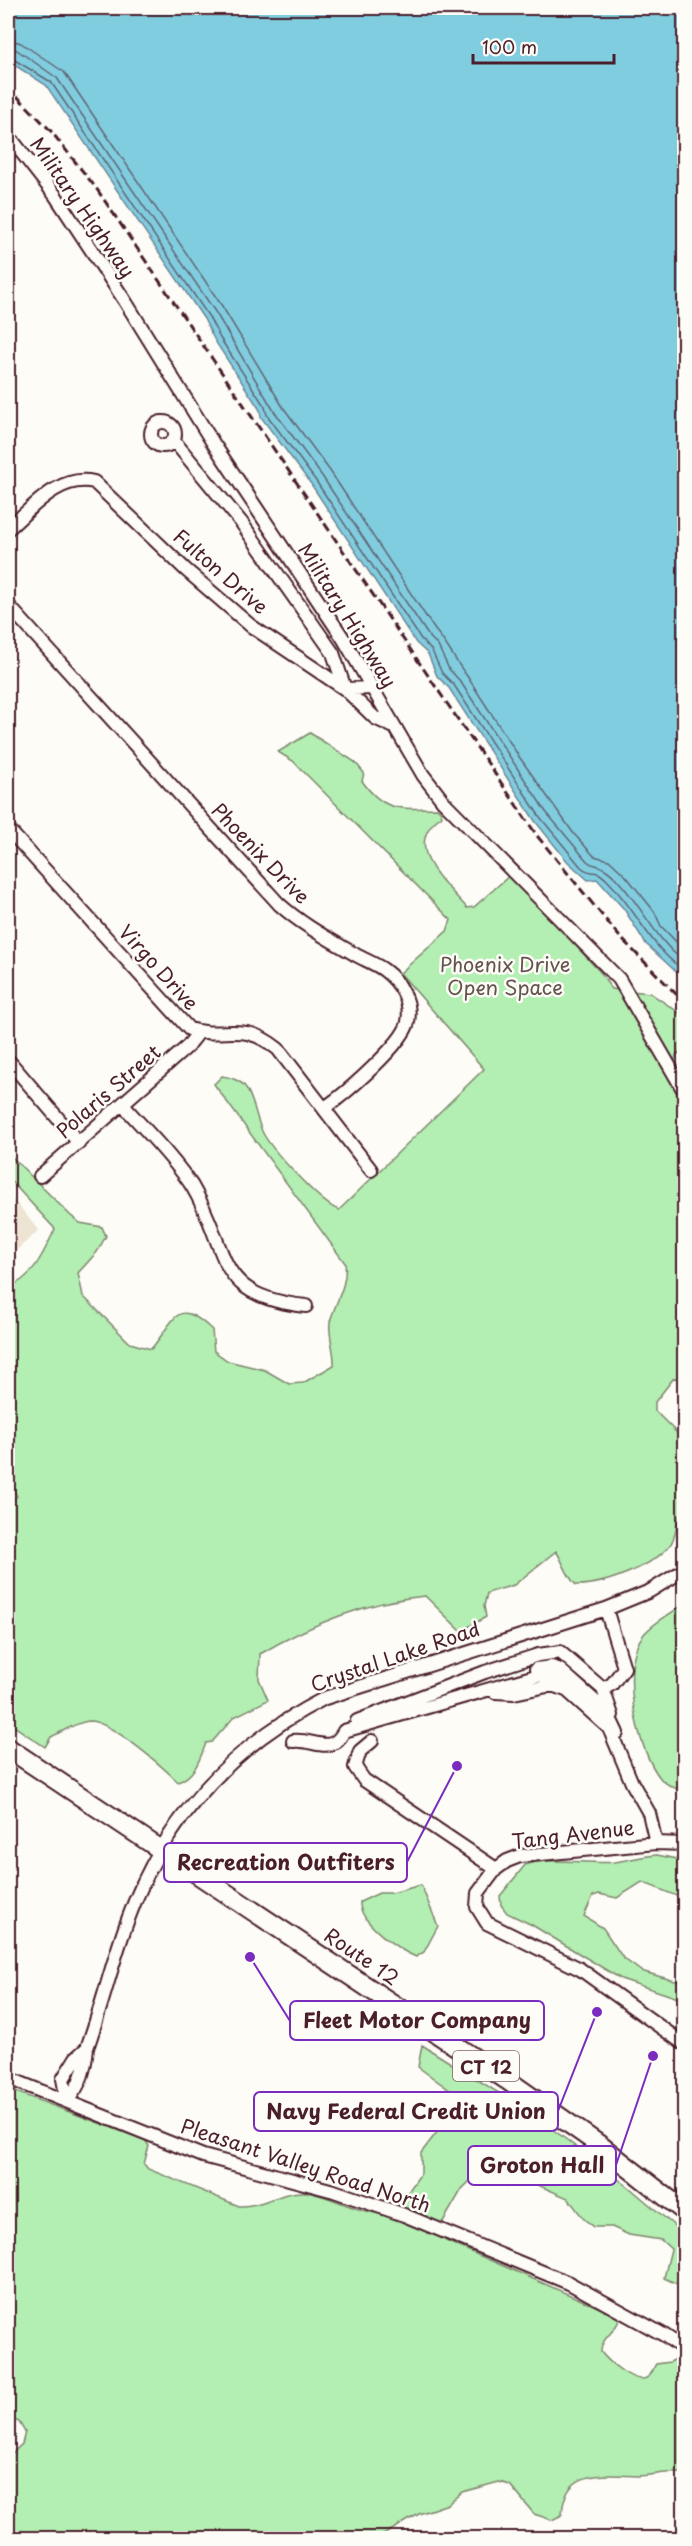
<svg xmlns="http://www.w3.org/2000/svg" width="692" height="2546" viewBox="0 0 692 2546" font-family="'Playpen Sans',sans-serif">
<rect width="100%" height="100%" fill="#fdfcf7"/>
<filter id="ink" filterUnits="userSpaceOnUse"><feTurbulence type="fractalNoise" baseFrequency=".0167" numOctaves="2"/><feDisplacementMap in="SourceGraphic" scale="12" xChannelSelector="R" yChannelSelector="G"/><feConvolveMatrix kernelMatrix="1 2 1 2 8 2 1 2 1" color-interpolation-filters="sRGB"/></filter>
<g filter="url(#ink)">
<path fill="#ede4d3" d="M8,1193L39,1230L8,1258Z"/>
<path fill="#b3eeb2" stroke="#7e866e" stroke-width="1.5" d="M310,733L355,762L364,773L362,781C385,814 402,808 437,808L441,812L442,816C399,845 445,883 467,908L474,907L510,875L602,974L611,989L650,993L684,1016V1050L676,1055L672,1078L684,1101V1376L673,1379L655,1402V1411L684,1440V1511C674,1521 678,1534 670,1545C654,1566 602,1586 576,1585C566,1575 564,1563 556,1551L514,1585L487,1593L484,1606L486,1617L461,1631L425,1596C368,1601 309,1625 260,1654L259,1679L268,1700L234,1717L212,1742L206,1743C200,1759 195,1776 178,1782C162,1766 112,1722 90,1721C79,1721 61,1732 51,1737L45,1747L8,1722V1504L17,1496L8,1481V1287C32,1281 45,1250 55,1229L8,1178V1153L70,1215L80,1223L102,1227L106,1236L97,1252L78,1273L83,1296L130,1343L151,1349C175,1321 176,1295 212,1330L214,1351L228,1361L265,1370L289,1384L303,1383L334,1365C335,1352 328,1335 330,1322C335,1302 348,1285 345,1263L214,1084L222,1076C230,1077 242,1081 246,1088C255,1101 256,1121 264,1135C274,1152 322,1205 339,1210L484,1069L400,973L447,931L451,920L293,761L278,752Z
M684,1604V1793C678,1789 666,1785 661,1779C637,1751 618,1665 644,1634C654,1622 672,1613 684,1604Z
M657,1855L677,1859L684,1858V1899L642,1882L617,1898L599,1894L593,1896L584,1916L603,1928L623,1958L641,1971L675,1981H684V2000L621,1979L532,1925L507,1913L501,1905L500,1896L525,1865C544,1856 593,1865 615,1862C629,1860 642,1856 657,1855Z
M421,1885L438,1926L424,1952L416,1957C399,1950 358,1922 360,1902L379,1893H392Z
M422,2045L534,2115L630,2188L684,2234V2287L664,2278L671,2249L661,2240L629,2235L612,2227H593L583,2218L568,2198L533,2183L507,2186L484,2179L471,2180L462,2189L437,2232L446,2241L616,2315L619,2320C615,2333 601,2337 601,2352C607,2360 637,2388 649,2376C652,2374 653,2368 656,2364L670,2362L684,2355V2474C669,2470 653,2476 637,2476C602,2475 564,2468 562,2515L552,2520L534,2514L510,2485L499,2482L462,2492L448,2504L419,2514L378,2538H8V2457L22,2444L25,2432L19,2422L8,2417V2089L145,2140L149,2146L144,2164L148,2169L239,2206C262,2207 281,2191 304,2192C330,2194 357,2214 386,2214L406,2195L421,2173V2153L457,2106L455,2094L418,2067Z"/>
<path fill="#81cde0" stroke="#6b8798" stroke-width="1.5" d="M8,8H684V979L646,944L624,909L597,879L588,880L568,862L535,821L449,688L437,676L428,654L416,643L311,484L261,417L260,410L215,341L204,319L46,85L8,61Z"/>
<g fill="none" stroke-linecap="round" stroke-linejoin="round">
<path stroke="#606573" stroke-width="1.5" d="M8,39L21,43L64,72L222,306L283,407L330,471L435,630C448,645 455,661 467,676L520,758L574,834L594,856L609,860L626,876L654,911L661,926L684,950
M8,48L17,50L57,78L216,313L274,411L322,476L428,635L438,646L449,669L460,681L546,812L587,861C592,866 597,864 603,868C609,871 616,878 620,883C642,907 658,943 684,961
M8,56L51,82L209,317L220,338L265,407L267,415L316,481L421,639L432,651L442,673L454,685L540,817L581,867C588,873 590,871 598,873C603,875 612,885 615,889C639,916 654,951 684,970"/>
<defs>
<path id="minor" d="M8,135L55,195L125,301L213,443L343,638L423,775L443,801L619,979L684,1091
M151 434a12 12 0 1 1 24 0a12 12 0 1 1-24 0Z
M174,441L241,522L333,653L345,689
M8,529C32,508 59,474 94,482L186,570L251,626L345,689L375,718L394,727
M8,605L279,904C302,925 329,939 356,955C365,960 376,964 384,970C400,982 412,1001 408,1022C404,1043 345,1094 326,1107
M345,689L373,688
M8,829L189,1029C227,1040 241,1019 278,1049L371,1170
M8,1060L79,1143
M123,1105C146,1131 173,1157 192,1186C232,1253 211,1296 306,1306
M40,1176L187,1047L199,1032
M536,1669L552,1667L560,1670L607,1712L617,1733
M603,1689L612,1684L624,1668L606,1609
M495,1692L514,1693L552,1685L566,1690
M357,1721L485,1672L538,1655L560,1652L603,1689L612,1715
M293,1741C313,1738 331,1757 344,1731L539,1675L551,1676L609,1728L632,1783L649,1813L656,1843
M372,1741L360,1751L355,1767L364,1780L496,1869L507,1861L520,1856L656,1843L684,1844
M496,1869L478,1893L477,1907L487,1923L580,1969L684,2044
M8,2078L203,2156L334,2191L404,2215L569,2283L664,2335L684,2349
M67,2100C81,2086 85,2068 87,2048C102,2006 112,1963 127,1922C163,1821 231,1746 325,1698L606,1609L650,1591L684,1570
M67,2100L63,2079L76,2058L87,2048"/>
<path id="highway" d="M8,1748L507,2080L601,2146L684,2211"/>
</defs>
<use href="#minor" stroke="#4a1f2b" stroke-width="16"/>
<use href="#highway" stroke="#4a1f2b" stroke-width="22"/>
<use href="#minor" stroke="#fdfcf7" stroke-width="12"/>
<use href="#highway" stroke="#fdfcf7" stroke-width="18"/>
<path stroke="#4a1f2b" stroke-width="3" stroke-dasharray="9 4.5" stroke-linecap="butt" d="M8,87L50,130L96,188L538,837L619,936L684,1002"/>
</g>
</g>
<g text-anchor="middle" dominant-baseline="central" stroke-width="5" stroke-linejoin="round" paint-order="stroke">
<rect fill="#fdfcf7" stroke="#806168" stroke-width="1.5" x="453" y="2051" width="66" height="30" rx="4.5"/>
<g font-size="18" font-weight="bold" fill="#4a1f2b">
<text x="486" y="2066">CT 12</text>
</g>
<g font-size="20" fill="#4a1f2b" stroke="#fdfcf7">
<text transform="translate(83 207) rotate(55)">Military Highway</text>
<text transform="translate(221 571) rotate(41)">Fulton Drive</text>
<text transform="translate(348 615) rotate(58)">Military Highway</text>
<text transform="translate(261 853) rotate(46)">Phoenix Drive</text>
<text transform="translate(159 967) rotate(48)">Virgo Drive</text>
<text transform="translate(108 1091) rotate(-41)">Polaris Street</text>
<text transform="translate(395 1656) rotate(-19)">Crystal Lake Road</text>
<text transform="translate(573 1834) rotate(-7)">Tang Avenue</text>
<text transform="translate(362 1956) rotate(34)">Route 12</text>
<text transform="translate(306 2165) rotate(18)">Pleasant Valley Road North</text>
</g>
<g font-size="20" fill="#64534d" stroke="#fdfcf7">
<text x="505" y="964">Phoenix Drive<tspan x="505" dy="23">Open Space</tspan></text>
</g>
</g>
<path fill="none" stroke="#7b2cbf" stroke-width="2" d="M457 1766L407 1862M250 1957L290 2021M597 2012L558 2111M653 2056L616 2165"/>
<g fill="#7b2cbf" stroke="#fdfcf7" stroke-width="2">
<circle cx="457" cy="1766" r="6"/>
<circle cx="250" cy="1957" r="6"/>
<circle cx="597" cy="2012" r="6"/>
<circle cx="653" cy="2056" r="6"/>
</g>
<g fill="#fdfcf7" stroke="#7b2cbf" stroke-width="2">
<rect x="164" y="1843" width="243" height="39" rx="6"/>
<rect x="290" y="2001" width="254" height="39" rx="6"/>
<rect x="254" y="2092" width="304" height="39" rx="6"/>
<rect x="468" y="2146" width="148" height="39" rx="6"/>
</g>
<g font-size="21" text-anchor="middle" font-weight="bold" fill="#4a1f2b">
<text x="286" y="1870">Recreation Outfiters</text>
<text x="417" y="2028">Fleet Motor Company</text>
<text x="406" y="2119">Navy Federal Credit Union</text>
<text x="542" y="2173">Groton Hall</text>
</g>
<rect width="692" height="2546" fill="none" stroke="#fdfcf7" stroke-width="30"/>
<rect x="15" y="15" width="662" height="2516" fill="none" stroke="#4a1f2b" stroke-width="2" filter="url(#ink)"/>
<path d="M473 54v9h141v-9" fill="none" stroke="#4a1f2b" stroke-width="3"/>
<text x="482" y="54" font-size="18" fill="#4a1f2b" stroke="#fdfcf7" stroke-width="4.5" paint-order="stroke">100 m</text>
</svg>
